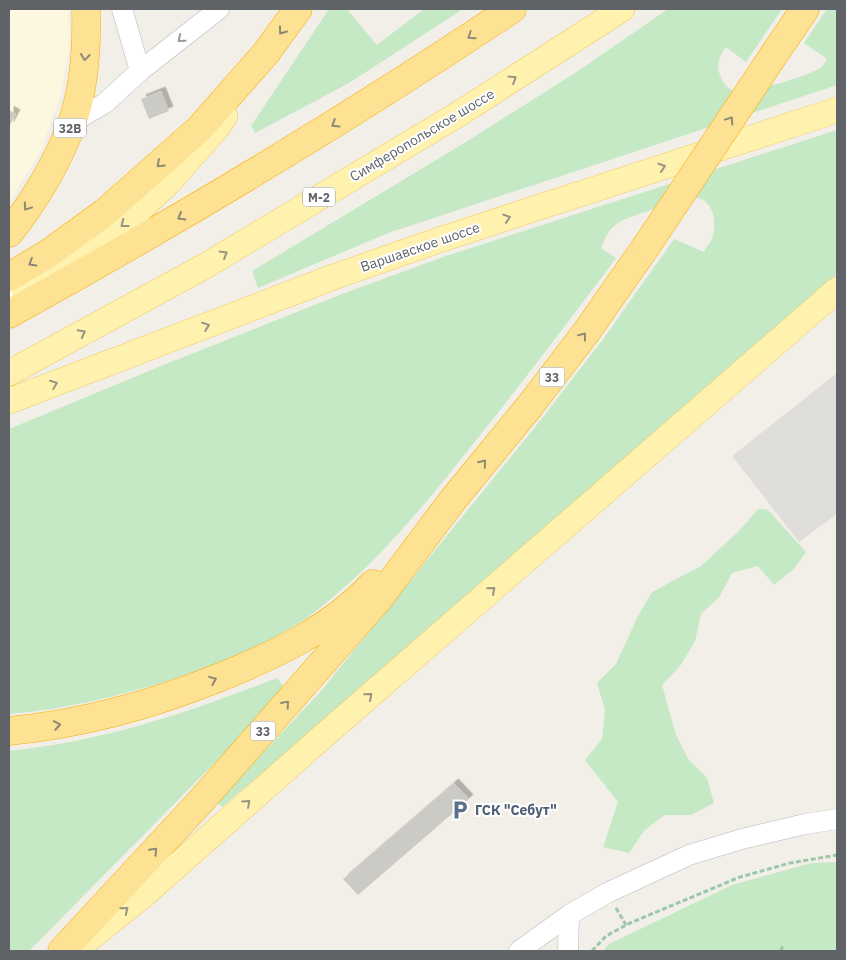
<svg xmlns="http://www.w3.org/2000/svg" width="846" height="960" viewBox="0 0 846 960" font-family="'IBM Plex Sans',sans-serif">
<defs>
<filter id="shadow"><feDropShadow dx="4.5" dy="-4.5" stdDeviation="0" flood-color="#0004"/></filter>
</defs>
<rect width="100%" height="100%" fill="#f1efe8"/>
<path fill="#fef7e0" d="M9,9H68L70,43L60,97L41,150L15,193L9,200Z"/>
<path fill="#e0deda" d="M837,373V514L799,542L732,456Z"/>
<path fill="#c5e8c5" d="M329,9H347L377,45L424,9H463L349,83L255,133L251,126Z
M668,9H782L746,62L726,47C719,56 716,64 720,75C723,83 727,89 735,91C747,94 810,76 820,68C823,66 825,62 827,59L804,43L827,9H837V85L388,233L258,288L252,271L466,142L578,71Z
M837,130V274L307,735L222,807L217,802L321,691L540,421L604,338L674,239L704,252C707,246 712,241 713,235C717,219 712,196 692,198C678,199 664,206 651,210C638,215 622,218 612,228C607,233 604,241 601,248L616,258C569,321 522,383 473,444C428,501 379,561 321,607C276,643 219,664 164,682C113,697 62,710 9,714V429L161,366L342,294L446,256Z
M758,509L768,510L806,552L794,569L774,585L758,566L732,573L720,596L701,614L695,641L680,666L662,685L676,735L688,759L707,778L714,803L691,815H664L644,831L629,853L603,847L618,802L585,760L602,739L605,710L597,683L616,664L638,616L652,592L701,566L740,530Z
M277,678L284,687L249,728L29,951H9V751C106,741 187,713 277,678Z
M837,862V951H603L609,944L732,885L811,863Z"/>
<path fill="#cccac5" filter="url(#shadow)" d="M161,91L169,111L149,119L141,99Z
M9,110L16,114L9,127Z
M454,783L469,799L358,895L343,879Z"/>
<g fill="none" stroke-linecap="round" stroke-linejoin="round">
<defs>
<path id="minor" d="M122,9L140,71
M73,122L105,103L140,71L219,9
M9,292L38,283
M519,951L569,915L607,893L689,855L742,839L805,824L837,819
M568,951L569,915"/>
<path id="major" d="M24,293L71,262L127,222L170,181L216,129L225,116
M9,373L205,266L457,115L622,9
M9,401L336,276L442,239L837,110
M75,950L146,893L321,738L837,290"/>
<path id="highway" d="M775,53L805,9
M9,233C34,202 59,160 72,123C85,87 87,47 86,9
M9,277L49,253L104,213L199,129L266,53L298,9
M9,314C181,219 349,118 512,9
M9,731C81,724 151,705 218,678C275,655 331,629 373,584
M62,951L201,801L376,602L452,501L529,407L587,331L645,248"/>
</defs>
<use href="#minor" stroke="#b5b8bc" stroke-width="21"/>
<use href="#major" stroke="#f2c960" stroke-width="26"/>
<use href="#highway" stroke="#f9ab00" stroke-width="29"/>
<path stroke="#9cc7a9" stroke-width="3" stroke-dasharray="5 2.5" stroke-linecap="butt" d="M616,908L626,925
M592,951L606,936L630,923L740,877L790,863L837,855
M781,951L783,945"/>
<use href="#minor" stroke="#fff" stroke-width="20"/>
<use href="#major" stroke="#fff2af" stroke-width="25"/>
<use href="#highway" stroke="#fde293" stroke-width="28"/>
<defs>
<path id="highway-bridge" d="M645,248L775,53"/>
</defs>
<use href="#highway-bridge" stroke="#f9ab00" stroke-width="29" stroke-linecap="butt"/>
<use href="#highway-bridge" stroke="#fde293" stroke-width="28"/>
</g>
<defs><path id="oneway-chevron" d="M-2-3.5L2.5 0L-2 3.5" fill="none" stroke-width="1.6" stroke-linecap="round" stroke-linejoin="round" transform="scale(1.25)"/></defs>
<g stroke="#8e8975">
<use href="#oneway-chevron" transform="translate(282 31) rotate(126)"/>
<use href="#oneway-chevron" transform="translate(471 36) rotate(146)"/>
<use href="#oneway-chevron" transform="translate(85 57) rotate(97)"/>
<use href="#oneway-chevron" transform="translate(730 120) rotate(-56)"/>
<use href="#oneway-chevron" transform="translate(335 124) rotate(148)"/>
<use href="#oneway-chevron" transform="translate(160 164) rotate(137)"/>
<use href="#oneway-chevron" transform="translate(27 207) rotate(124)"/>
<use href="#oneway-chevron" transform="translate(181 217) rotate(150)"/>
<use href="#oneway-chevron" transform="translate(32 263) rotate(149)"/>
<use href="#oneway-chevron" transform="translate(583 336) rotate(-53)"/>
<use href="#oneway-chevron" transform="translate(483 463) rotate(-51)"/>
<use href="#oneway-chevron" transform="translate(213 680) rotate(-22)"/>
<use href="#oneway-chevron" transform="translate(286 704) rotate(-49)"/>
<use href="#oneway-chevron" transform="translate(57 725) rotate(-10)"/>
<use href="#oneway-chevron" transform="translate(154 851) rotate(-47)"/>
</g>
<use stroke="#979a9d" href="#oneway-chevron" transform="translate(181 39) rotate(141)"/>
<g stroke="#979581">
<use href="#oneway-chevron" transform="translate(513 79) rotate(-32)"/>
<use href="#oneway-chevron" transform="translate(662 167) rotate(-18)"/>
<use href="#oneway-chevron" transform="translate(507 218) rotate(-18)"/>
<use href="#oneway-chevron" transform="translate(124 224) rotate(142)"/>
<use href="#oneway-chevron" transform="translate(224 254) rotate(-31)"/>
<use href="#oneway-chevron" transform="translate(206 326) rotate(-21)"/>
<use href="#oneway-chevron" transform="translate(82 333) rotate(-28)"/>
<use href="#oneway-chevron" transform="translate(54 384) rotate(-21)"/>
<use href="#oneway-chevron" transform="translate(492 590) rotate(-41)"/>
<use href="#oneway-chevron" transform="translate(369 696) rotate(-41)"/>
<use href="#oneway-chevron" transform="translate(247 803) rotate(-42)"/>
<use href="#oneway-chevron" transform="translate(125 910) rotate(-39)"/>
</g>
<defs>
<symbol id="parking-bare" viewBox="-9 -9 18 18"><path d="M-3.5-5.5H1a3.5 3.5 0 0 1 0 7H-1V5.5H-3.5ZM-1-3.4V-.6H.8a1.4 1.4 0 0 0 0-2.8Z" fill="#5c6f8a" stroke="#fff" stroke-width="2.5" paint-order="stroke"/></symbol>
</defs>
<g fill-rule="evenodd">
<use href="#parking-bare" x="446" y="796" width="28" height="28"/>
</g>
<g text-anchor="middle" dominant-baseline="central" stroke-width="4" stroke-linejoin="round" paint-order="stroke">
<g fill="#fff" stroke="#8f9295" stroke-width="1">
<rect x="54" y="118.5" width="32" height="19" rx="4"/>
<rect x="303" y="187.5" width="32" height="19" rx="4"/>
<rect x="539.5" y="367.5" width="25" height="19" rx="4"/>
<rect x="250.5" y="721.5" width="25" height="19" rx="4"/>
</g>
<g font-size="12" font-weight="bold" fill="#5f6368">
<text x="70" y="128">32B</text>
<text x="319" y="197">М-2</text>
<text x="552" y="377">33</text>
<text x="263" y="731">33</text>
</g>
<g font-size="14" fill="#5f6368" stroke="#fff">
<text transform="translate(422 135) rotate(-31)">Симферопольское шоссе</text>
<text transform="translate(420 247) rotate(-19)">Варшавское шоссе</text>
</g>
<g font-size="14" font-weight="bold" fill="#4e5e75" stroke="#fff" text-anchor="start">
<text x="475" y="810">ГСК "Себут"</text>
</g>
</g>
<rect width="846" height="960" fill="none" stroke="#5f6368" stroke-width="20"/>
</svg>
